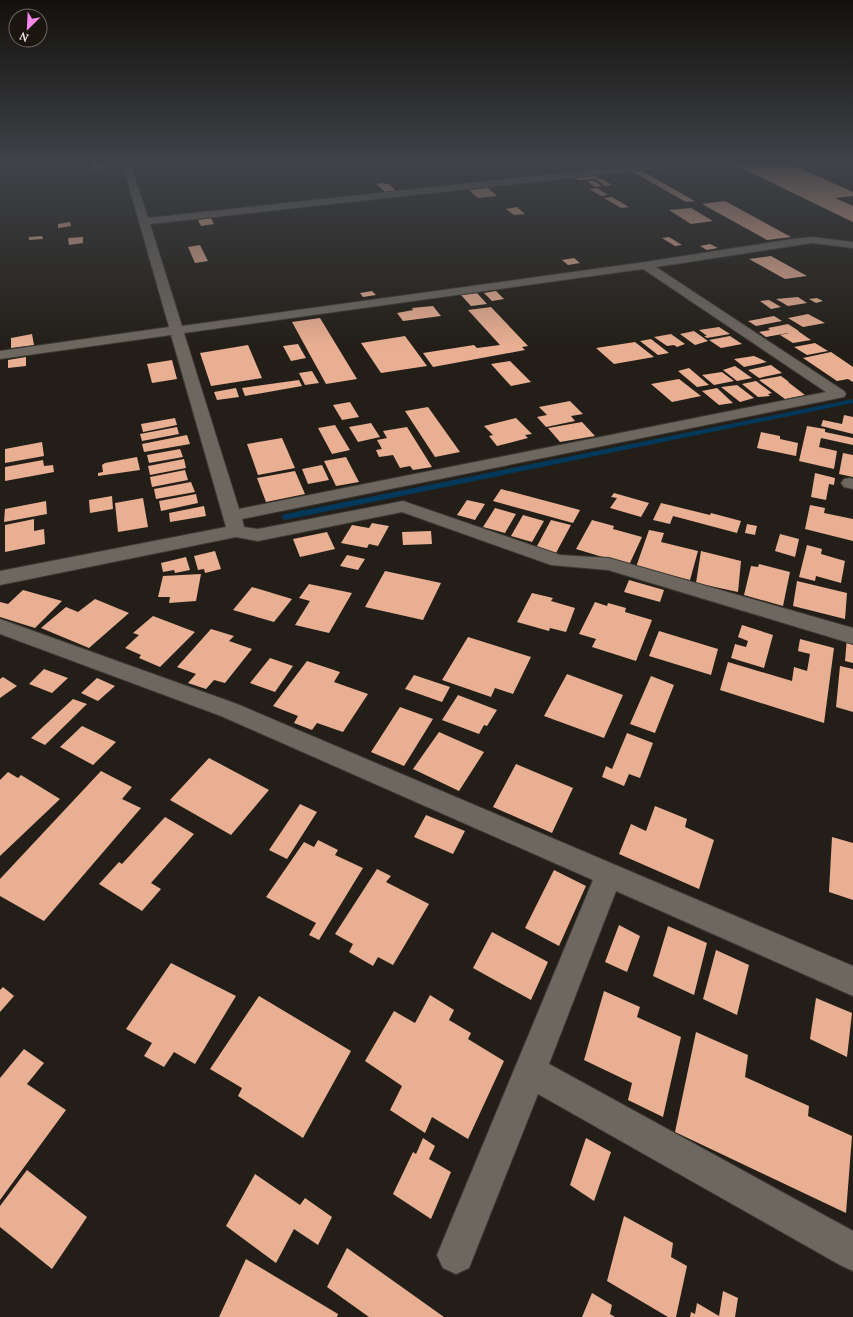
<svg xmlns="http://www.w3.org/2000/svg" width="853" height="1317" viewBox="0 0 853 1317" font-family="Lora,serif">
<rect width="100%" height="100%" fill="#231f18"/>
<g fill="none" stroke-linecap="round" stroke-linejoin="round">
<path fill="#02395a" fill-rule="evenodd" d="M853,399V403L285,520L281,517L285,514Z"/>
</g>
<path fill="#e9af92" d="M92,162H106L107,168L94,169Z
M750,162H786L853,192V196L835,198L853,206V222L733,164Z
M642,171L695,201L686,202L633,172Z
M594,175L600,178L579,180L573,177Z
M596,179H602L612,185L605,186Z
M587,181H594L602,186L595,187Z
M381,183L389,184L396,191L385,192L376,184Z
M488,188L497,196L478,198L469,190Z
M597,188L608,195L601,196L589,189Z
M612,197L629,207L621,208L604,198Z
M725,201L791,237L767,240L702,204Z
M517,207L525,214L514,215L506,209Z
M691,208L713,221L691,224L669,210Z
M211,218L214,224L201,226L198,220Z
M70,222L71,226L58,228V224Z
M42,236L43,239L29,240V237Z
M83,237V243L69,245L68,238Z
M669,237L682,245L675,246L662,238Z
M710,244L718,248L707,250L700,246Z
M200,245L208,261L195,263L188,247Z
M771,256L807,276L785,279L749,259Z
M574,258L580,263L568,265L562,260Z
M372,291L376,295L363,297L360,293Z
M496,291L504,299L492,301L484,293Z
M477,293L487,304L471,306L461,295Z
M798,297L807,303L788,306L776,299Z
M817,298L823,301L816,303L809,299Z
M769,300L781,307L771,309L760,301Z
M433,306L441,316L403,321L397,313L413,310L412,308Z
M491,307L528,346L522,347L525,350L433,367L423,353L474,345L477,348L500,345L468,310Z
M808,314L825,323L803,327L788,318Z
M774,316L782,321L756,326L748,321Z
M320,318L357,379L326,384L292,322Z
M788,324L799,331L766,337L759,332L770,330L768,328Z
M719,327L730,334L707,338L704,336H707L699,330Z
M694,331L708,341L695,345L680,334Z
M798,331L811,340L793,343L780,335Z
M32,334L34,345L11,348V338Z
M671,334L685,344L677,347L674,345L667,346L654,337Z
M405,336L427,366L381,373L361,343Z
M730,336L742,344L721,348L709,340Z
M651,339L669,353L658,355L640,341Z
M635,342L654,357L614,364L596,348Z
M815,343L828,351L807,355L794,347Z
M298,344L306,358L291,361L283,346Z
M248,345L262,378L211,386L200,353Z
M831,352L853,367V382L848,379L837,381L803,358Z
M754,356L767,362L744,367L734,359Z
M26,357V366L8,368V360Z
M172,360L177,379L152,383L147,364Z
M510,361L531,382L511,386L491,364Z
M771,365L782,373L759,378L748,370Z
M735,366L752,378L737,381L723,370Z
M689,368L709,385L697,387L678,371Z
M312,371L319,383L305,385L299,373Z
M722,372L734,381L714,385L702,375Z
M781,376L789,382H788L805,395L785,399L759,380Z
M679,379L701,396L672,402L651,384Z
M299,380L302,386L245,396L242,388Z
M756,381L772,393L768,394L770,396L758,397L742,384Z
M737,385L754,398L740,402L721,387Z
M236,388L239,397L217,400L214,392Z
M717,388L733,403L719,405L702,391Z
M570,401L583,414L571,416L575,421L546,427L537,417L547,415L539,407Z
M350,402L359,417L342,420L333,405Z
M428,407L460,452L435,457L405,411Z
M844,415L853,417V434L821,426L823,420L842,424Z
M175,418L177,425L143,432L141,424Z
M516,418L532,434L525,435L528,438L497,446L489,436L493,435L484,426Z
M582,422L595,436L560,442L548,428Z
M371,423L380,437L358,442L349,427Z
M335,425L350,450L332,454L318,428Z
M807,426L825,429V432L853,438V445L821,438L819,447L837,451L834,469L799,461Z
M177,427L179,434L142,441L140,434Z
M407,427L432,467L413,470L410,466L400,468L393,455L379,457L376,450L382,449L377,440L387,438L383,431Z
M761,432L780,436V439L798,443L796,456L757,448Z
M187,435L190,444L144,452L142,444Z
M282,438L295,468L258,475L247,444Z
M42,442L44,456L5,463V449Z
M180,449L183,457L149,463L147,455Z
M843,453L853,455V477L839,474Z
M137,457L140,470L98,476V473L103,472L102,465L105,463Z
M346,457L359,482L336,486L324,461Z
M184,459L186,468L150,475L148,466Z
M43,460L44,466L53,465L54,472L5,481V467Z
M322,465L329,480L308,484L302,469Z
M185,470L188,480L152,487L150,477Z
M295,471L305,494L266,502L257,478Z
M815,473L835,478L834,485L829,484L826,500L811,497Z
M191,482L195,492L156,499L154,489Z
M501,489L580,510L573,523L493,501Z
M614,493L649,503L641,517L610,508L617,498L611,497Z
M196,494L198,503L161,511L159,501Z
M112,496L113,509L90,513L89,500Z
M143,498L148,527L118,532L115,503Z
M467,500L485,504L475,520L457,515Z
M46,501L47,514L4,522L5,509Z
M661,503L710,515L711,513L741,521L737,533L673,516L670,524L653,520Z
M810,505L825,508L824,513L853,519V541L805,529Z
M204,506L206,516L170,522L169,513Z
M495,508L516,514L505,533L483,527Z
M523,515L544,521L532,542L511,536Z
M34,519V531L44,529L45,544L5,552V525Z
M551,520L571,525L556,553L536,548Z
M592,520L614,526L613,529L642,537L629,565L576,549Z
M372,523L389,526L378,546L369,544L367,548L341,543L352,525L369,528Z
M747,524L757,526L755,535L745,533Z
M649,530L664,533L661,542L698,551L690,580L636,567Z
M431,531L432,544L403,545L402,532Z
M327,532L335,549L300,557L293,539Z
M780,534L799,539L795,557L775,551Z
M807,545L822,549L821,554L845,561L841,583L816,576L815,581L799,577Z
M215,551L221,569L205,573L204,569L198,570L194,556Z
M701,551L741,561L738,592L696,583Z
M347,555L365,559L358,570L340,566Z
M186,557L190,570L175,573L174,570L163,572L161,563Z
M759,564L790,572L783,606L744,595L751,566L758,567Z
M385,571L441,583L423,620L365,607Z
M201,574L196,601L169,603L170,597H158L163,576Z
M629,580L664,590L660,602L624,592Z
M797,581L847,593L845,619L793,606Z
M309,584L352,593L329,633L295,625L310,601L299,598Z
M252,587L292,599L274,622L233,610Z
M23,590L62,601L35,628L0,617V602L8,604Z
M532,593L553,598L551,601L575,608L566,632L550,628L549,631L517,622Z
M95,599L129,613L89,648L41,628L66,607L78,612Z
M595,602L607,606L608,603L626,608L625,612L652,620L636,661L592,647L596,639L579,634Z
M153,616L195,632L160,667L139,658L141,655L125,648L139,635L133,633Z
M742,625L773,635L764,668L731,658L735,644L746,647L748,641L738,637Z
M211,629L234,636L229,641L252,649L225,683L214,680L206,689L188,683L196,674L177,667Z
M659,631L718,649L711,675L649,656Z
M468,637L531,657L513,694L495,688L491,697L442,680Z
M847,637L853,639V663L845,661Z
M800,639L834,648L824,723L720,690L728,662L792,681L794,667L807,671L810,654L798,651Z
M270,658L293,666L275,692L250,683Z
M307,661L340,672L334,682L368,694L343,732L317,723L312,730L294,723L298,716L273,706Z
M840,666L853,669V712L836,707Z
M44,669L68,678L52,693L29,684Z
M567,674L623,695L604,738L544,716Z
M414,675L450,687L442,702L405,689Z
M651,676L674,685L655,733L630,724Z
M3,677L17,686L0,698V679Z
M97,678L115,686L98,701L81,693Z
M458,695L497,710L487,726L484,725L479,734L442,720Z
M73,699L87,704L45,745L31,738Z
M400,707L433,719L404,766L371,752Z
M82,726L116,742L93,765L60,747Z
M439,732L484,752L459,791L413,769Z
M627,733L653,743L640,778L629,774L624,786L602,777L606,766L612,769Z
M209,758L269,790L231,835L170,800Z
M516,764L573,788L552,833L493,807Z
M101,771L132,787L122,799L141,808L44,921L0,896V879Z
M8,772L18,778L21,775L60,799L0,856V780Z
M300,804L317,812L287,859L269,850Z
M655,806L687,819L685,827L714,840L699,889L619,854L631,824L646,831Z
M426,815L465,831L453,854L414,837Z
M165,817L194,834L151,883L161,889L142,911L99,884L119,862L122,864Z
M832,837L853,843V900L829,892Z
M318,840L338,850L335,855L363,868L319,940L309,935L316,923L266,897L304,842L314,847Z
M377,869L391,876L386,882L429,904L393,965L378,957L373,966L349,952L353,944L335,934Z
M554,870L586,886L559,946L525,928Z
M619,925L640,936L627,972L605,962Z
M668,926L707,943L694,995L653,976Z
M492,932L548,962L531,1000L473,968Z
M716,950L749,965L737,1015L703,999Z
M171,963L236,996L195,1064L174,1052L164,1067L144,1056L152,1043L126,1029Z
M3,987L14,996L0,1012V990Z
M604,991L640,1007L637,1017L681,1037L663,1117L628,1100L632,1083L584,1060Z
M430,995L454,1010L449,1020L471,1033L468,1039L504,1061L468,1139L432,1117L425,1133L390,1110L402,1086L365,1061L394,1011L415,1023Z
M259,996L351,1051L303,1138L238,1096L242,1088L210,1069Z
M816,998L852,1013L847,1057L810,1039Z
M696,1032L748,1055L745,1077L809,1106L808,1116L852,1136L846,1213L675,1132Z
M24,1049L44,1063L27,1084L66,1110L0,1200V1078Z
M423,1138L435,1146L429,1159L451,1172L431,1219L393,1194L413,1152L416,1154Z
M586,1138L611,1152L594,1201L570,1185Z
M27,1170L87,1217L52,1269L0,1227V1206Z
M255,1174L300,1205L305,1198L332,1217L318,1245L294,1229L276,1263L226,1226Z
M624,1216L673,1243L671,1257L687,1266L676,1317H668L607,1281Z
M347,1248L444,1317H369L327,1287Z
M246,1259L338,1314L337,1317H219Z
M723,1291L738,1298L735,1317H690L691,1312L695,1314L697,1303L719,1316Z
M592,1293L612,1305L610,1314L615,1317H582Z"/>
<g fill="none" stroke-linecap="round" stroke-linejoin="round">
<defs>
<path id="minor" d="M122,162H130L148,218L664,162H692L688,165L150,224L182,326L645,262L793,239L812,237L853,242V248L812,243L656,267L844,391L846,394L844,397L242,519L244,527L258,529L403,501L560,555L609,558L853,628V644L608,570L551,565L402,512L258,541L236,537L0,585V571L226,527L171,335L0,359V351L169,327ZM643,269L826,392L239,509L184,333Z
M850,478L853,479V489L844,487L841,483L844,479Z
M0,619L237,704L853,966V996L616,891L549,1064L853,1231V1271L840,1265L538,1094L469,1268L456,1274L443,1268L437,1255L593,880L221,716L0,634Z"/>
</defs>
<use href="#minor" stroke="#3d3934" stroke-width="2"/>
<use href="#minor" fill="#6d675f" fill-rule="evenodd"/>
</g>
<linearGradient id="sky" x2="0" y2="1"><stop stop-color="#13110d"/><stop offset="0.47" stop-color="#3f4248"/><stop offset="1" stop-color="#3f4248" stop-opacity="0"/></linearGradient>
<rect width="853" height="346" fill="url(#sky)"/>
<g transform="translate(28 28) rotate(204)"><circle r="19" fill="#1a150f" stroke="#6b6761"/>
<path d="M0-3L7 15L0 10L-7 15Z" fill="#f987e9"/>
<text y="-6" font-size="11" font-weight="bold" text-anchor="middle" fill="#e5e2dd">N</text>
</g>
</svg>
